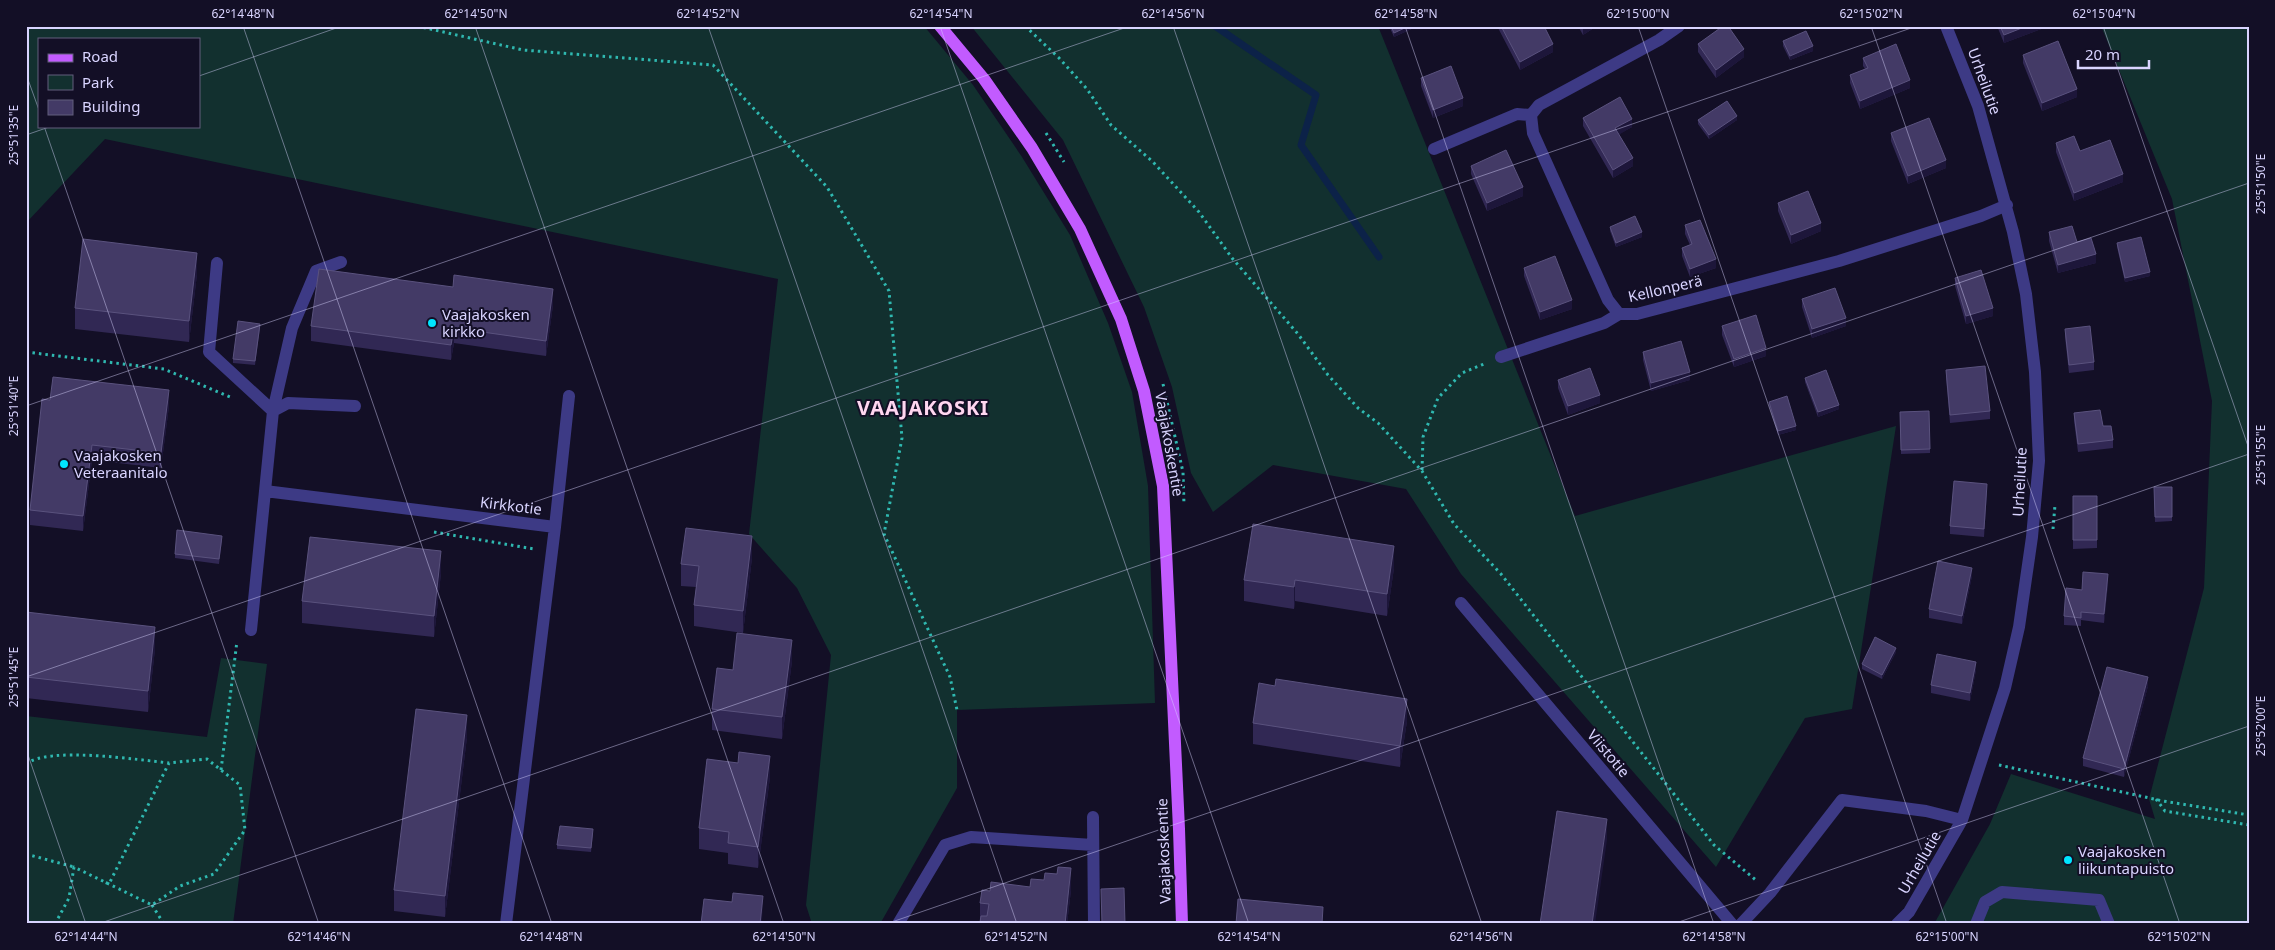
<svg xmlns="http://www.w3.org/2000/svg" width="2275" height="950" viewBox="0 0 2275 950" font-family="'Noto Sans',sans-serif">
<rect width="100%" height="100%" fill="#130f26"/>
<path fill="#12302f" fill-rule="evenodd" d="M26,26H924L973,85L1022,157L1070,235L1108,323L1132,392L1148,486L1155,703L957,710V788L880,924H812L806,905L831,655L797,588L749,534L778,279L105,139L26,223ZM39,39H199V126H39Z
M971,26H1378L1575,516L1896,426L1852,709L1805,718L1716,867L1461,574L1406,489L1273,465L1213,512L1191,473L1172,387L1144,307L1063,140Z
M2101,26H2249V924H1934L1990,824L2011,774L2155,819L2149,799L2204,588L2212,401L2172,199Z
M221,658L267,664L233,924H26V716L207,737Z"/>
<g fill="none" stroke-linecap="round" stroke-linejoin="round">
<path stroke="#0c2248" stroke-width="7" d="M1215,26L1316,95L1301,145L1379,257"/>
<path stroke="#2fb8b0" stroke-width="3" stroke-dasharray="2.5 4" stroke-linecap="butt" d="M417,26L523,50L713,65L827,187L889,291L902,438L884,534L950,677L957,710
M1025,26L1059,58L1087,89L1111,125L1153,162L1199,212L1232,258L1298,334L1328,375L1358,408L1378,423L1422,471L1454,524L1501,574L1714,845L1757,881
M1046,133L1064,162
M26,352L164,369L230,397
M1163,384L1183,472L1184,505
M1422,470L1423,437L1438,398L1462,373L1484,364
M2053,529L2055,505
M434,532L534,549
M26,764C48,746 139,760 169,763
M1999,765L2163,801L2249,815
M221,770L237,641
M2156,799L2165,811L2249,825
M26,854L74,867
M152,905L164,924
M55,924L69,898L74,867L152,905L180,886L214,874L245,830L240,785L207,759L169,763L109,884L104,882"/>
<path stroke="#3d3a85" stroke-width="12" d="M1679,26L1659,40L1539,105L1531,115L1533,133L1608,300L1619,314H1637L1839,261L1981,216L2007,205
M1434,149L1517,114L1531,115
M217,263L209,352L273,411
M1501,357L1604,323L1619,314
M273,411L288,403L355,406
M265,491L273,411L292,328L316,271L341,262
M555,527L569,396
M1461,603L1732,924
M251,630L265,491L555,527L506,924
M1093,817L1094,924
M898,924L945,845L971,837L1093,845
M1741,924L1770,893L1842,800L1926,811L1962,820
M1897,924L1909,912L1962,820L2005,688L2019,627L2032,537L2039,461L2035,372L2026,294L2013,232L1978,106L1946,26
M1976,924L1985,902L2002,892L2099,900L2109,924"/>
<path stroke="#c25bff" stroke-width="12" d="M940,26L984,79L1032,148L1080,229L1121,319L1144,391L1163,486L1179,829L1182,924"/>
</g>
<path fill="#312854" d="M1389,26H1418L1394,37Z
M1497,26H1544L1553,52L1520,70Z
M1578,26H1597L1583,35Z
M1997,26H2049L2004,43Z
M1783,41L1813,51L1790,60L1783,46Z
M1698,44L1744,57L1716,78L1698,52Z
M2023,55L2077,97L2042,111L2023,63Z
M1863,58L1910,88L1860,109L1850,83V75L1865,69L1863,66Z
M1421,78L1463,106L1433,118L1421,86Z
M1583,118L1632,127L1619,134L1633,166L1613,178L1583,126Z
M1698,120H1737L1709,139L1698,124Z
M1891,133L1946,168L1908,184L1891,141Z
M2056,143L2080,151L2123,182L2074,201L2056,152Z
M1471,166L1523,196L1487,211L1471,174Z
M1778,203L1821,231L1791,244L1778,211Z
M1685,225L1716,268L1690,277L1682,256V248L1690,245L1685,234Z
M1610,227L1642,237L1616,247L1610,231Z
M2049,232L2077,242L2096,263L2058,273L2049,241Z
M2117,243L2150,276L2125,282L2117,247Z
M1524,268L1572,309L1540,320L1524,276Z
M197,274L189,342L75,329V308Z
M1955,278L1993,316L1966,324L1955,286Z
M1802,299L1846,326L1812,338L1802,307Z
M553,305L546,356L454,343L451,360L311,341V326Z
M1722,326L1766,356L1734,367L1722,335Z
M260,328L255,365L233,363V359Z
M2065,329L2094,362V370L2069,373L2065,337Z
M1643,352L1690,380L1651,391L1643,360Z
M1946,370L1990,411V419L1950,423L1946,378Z
M1805,378L1839,409L1818,417L1805,382Z
M1558,380L1600,403L1568,415L1558,388Z
M50,400L169,406L161,468L92,460L83,531L30,525V510Z
M1769,402L1796,430L1778,435L1769,406Z
M1900,412L1930,449V453L1901,454Z
M2074,413L2103,426L2113,440V448L2078,452L2074,421Z
M2154,487H2172V521L2155,522Z
M1987,492L1984,537L1950,534V526Z
M2073,496H2097V548L2073,549Z
M222,540L219,564L175,558V554Z
M752,558L743,633L694,626V605L696,587L681,586V564Z
M1394,568L1387,616L1295,601L1294,609L1244,601V580Z
M441,573L434,637L302,623V601Z
M1972,576L1962,624L1929,618V609Z
M2108,583L2104,623L2081,620V626L2064,625V616L2082,590Z
M26,612L155,649L148,712L26,698Z
M1896,652L1882,679L1862,669V664Z
M792,661L782,739L712,730V709L733,670Z
M1976,670L1970,701L1931,693V685Z
M2148,686L2124,777L2083,766V758Z
M1407,721L1400,767L1253,744V723Z
M467,737L445,917L394,911V890Z
M770,777L758,868L728,864V853L699,849V828Z
M593,833L591,852L557,849V845Z
M1030,887L1071,890L1067,924H972L980,922V903L990,891Z"/>
<path fill="#1d163a" d="M1409,26H1418L1394,37V33Z
M1584,26H1597L1583,35V27Z
M2027,26H2049L2004,43V35Z
M1553,44V52L1520,70V62Z
M1813,46V51L1790,60V56Z
M1744,49V57L1716,78V70Z
M1910,80V88L1860,109V101Z
M2077,89V97L2042,111V103Z
M1463,98V106L1433,118V110Z
M1737,116V120L1709,139V135Z
M1632,119V127L1615,137V128Z
M1633,158V166L1613,178V170Z
M1946,160V168L1908,184V176Z
M2123,174V182L2074,201V193Z
M1523,187V196L1487,211V203Z
M1821,223V231L1791,244V235Z
M1642,232V237L1616,247V243Z
M197,253V274L189,342V321Z
M2096,254V263L2058,273V265Z
M1716,259V268L1690,277V269Z
M2150,272V276L2125,282V278Z
M553,289V305L546,356V341Z
M1572,300V309L1540,320V312Z
M1993,308V316L1966,324V316Z
M1846,318V326L1812,338V329Z
M454,328V343L451,360V345Z
M1766,348V356L1734,367V359Z
M1690,372V380L1651,391V383Z
M169,390V406L161,468V453Z
M1600,395V403L1568,415V406Z
M1839,405V409L1818,417V412Z
M1796,426V430L1778,435V431Z
M92,445V460L83,531V516Z
M1987,484V492L1984,537V529Z
M752,536V558L743,633V611Z
M1394,546V568L1387,616V594Z
M441,551V573L434,637V616Z
M1972,568V576L1962,624V616Z
M2108,574V583L2104,623V614Z
M1295,580V601L1294,609V587Z
M155,627V649L148,712V691Z
M792,640V661L782,739V717Z
M1896,648V652L1882,679V675Z
M1976,662V670L1970,701V693Z
M2148,677V686L2124,777V769Z
M1407,699V721L1400,767V746Z
M467,715V737L445,917V896Z
M770,756V777L758,868V847Z
M1607,819V840L1595,924H1592Z
M1071,868V890L1067,924H1065Z
M763,896L762,924H760Z"/>
<path fill="#433a66" stroke="#5a527e" d="M1391,26H1409L1394,33Z
M1501,26H1544L1553,44L1520,62Z
M1723,26H1728L1744,49L1716,70L1698,44Z
M2000,26H2027L2004,35Z
M1806,31L1813,46L1790,56L1783,41Z
M2058,41L2077,89L2042,103L2023,55Z
M1896,44L1910,80L1860,101L1850,75L1868,68L1863,58Z
M1451,66L1463,98L1433,110L1421,78Z
M1620,97L1632,119L1615,128L1633,158L1613,170L1583,118Z
M1727,101L1737,116L1709,135L1698,120Z
M1929,118L1946,160L1908,176L1891,133Z
M2074,136L2080,151L2110,140L2123,174L2074,193L2056,143Z
M1506,150L1523,187L1487,203L1471,166Z
M1808,191L1821,223L1791,235L1778,203Z
M1635,216L1642,232L1616,243L1610,227Z
M1700,220L1716,259L1690,269L1682,248L1692,244L1685,225Z
M2072,226L2077,242L2091,238L2096,254L2058,265L2049,232Z
M2141,237L2150,272L2125,278L2117,243Z
M83,239L197,253L189,321L75,308Z
M1555,256L1572,300L1540,312L1524,268Z
M319,269L453,287L454,275L553,289L546,341L454,328L451,345L311,326Z
M1981,270L1993,308L1966,316L1955,278Z
M1835,288L1846,318L1812,329L1802,299Z
M1756,315L1766,348L1734,359L1722,326Z
M238,321L260,324L255,361L233,359Z
M2090,326L2094,362L2069,365L2065,329Z
M1681,341L1690,372L1651,383L1643,352Z
M1985,366L1990,411L1950,415L1946,370Z
M1590,368L1600,395L1568,406L1558,380Z
M1826,370L1839,405L1818,412L1805,378Z
M53,377L169,390L161,453L92,445L83,516L30,510L42,399L50,400Z
M1787,396L1796,426L1778,431L1769,402Z
M2100,410L2103,426H2111L2113,440L2078,444L2074,413Z
M1929,411L1930,449L1901,450L1900,412Z
M1954,481L1987,484L1984,529L1950,526Z
M2154,487H2172V517H2155Z
M2073,496H2097V540H2073Z
M1253,524L1394,546L1387,594L1295,580L1294,587L1244,580Z
M686,528L752,536L743,611L694,605L699,566L681,564Z
M177,530L222,536L219,559L175,554Z
M310,537L441,551L434,616L302,601Z
M1938,561L1972,568L1962,616L1929,609Z
M2083,572L2108,574L2104,614L2081,612V618L2064,616L2066,588L2082,590Z
M26,612L155,627L148,691L26,677Z
M737,633L792,640L782,717L712,709L717,668L733,670Z
M1875,637L1896,648L1882,675L1862,664Z
M1937,654L1976,662L1970,693L1931,685Z
M2107,667L2148,677L2124,769L2083,758Z
M1276,679L1407,699L1400,746L1253,723L1259,683L1275,686Z
M416,709L467,715L445,896L394,890Z
M739,752L770,756L758,847L728,843L729,832L699,828L707,759L738,763Z
M1557,811L1607,819L1592,924H1540Z
M560,826L593,829L591,848L557,845Z
M1058,867L1071,868L1065,924H972V922H980L981,916H987L989,904L980,903L982,890L990,891L991,882L1030,887L1031,879L1044,880L1045,873L1057,874Z
M1124,888L1125,924H1102L1101,889Z
M733,893L763,896L760,924H701L704,899L732,902Z
M1238,899L1323,907L1322,924H1236Z"/>
<path fill="none" stroke="#d9d4ff" stroke-width="1" stroke-opacity="0.45" d="M243,26L552,924M475,26L784,924M708,26L1017,924M940,26L1249,924M1173,26L1482,924M1405,26L1714,924M1638,26L1947,924M1871,26L2180,924M2103,26L2249,449M26,74L39,110M199,76L342,26M44,126L319,924M26,135L52,126M26,406L1130,26M26,677L1917,26M26,749L86,924M98,924L2249,183M886,924L2249,454M1673,924L2249,726"/>
<g fill="#00e5ff" stroke="#130f26" stroke-width="2">
<circle cx="432" cy="323" r="5"/>
<circle cx="64" cy="464" r="5"/>
<circle cx="2068" cy="860" r="5"/>
</g>
<g text-anchor="middle" dominant-baseline="central" stroke-width="4" stroke-linejoin="round" paint-order="stroke">
<g font-size="15" fill="#d9d4ff" stroke="#130f26">
<text transform="translate(1985 81) rotate(70)">Urheilutie</text>
<text transform="translate(1665 288) rotate(-13)">Kellonperä</text>
<text transform="translate(1170 444) rotate(80)">Vaajakoskentie</text>
<text transform="translate(2019 482) rotate(-87)">Urheilutie</text>
<text transform="translate(511 505) rotate(7)">Kirkkotie</text>
<text transform="translate(1609 753) rotate(50)">Viistotie</text>
<text transform="translate(1163 851) rotate(-92)">Vaajakoskentie</text>
<text transform="translate(1919 862) rotate(-60)">Urheilutie</text>
</g>
<g font-size="15" fill="#d9d4ff" stroke="#130f26" text-anchor="start">
<text x="442" y="314">Vaajakosken<tspan x="442" dy="17">kirkko</tspan></text>
<text x="74" y="455">Vaajakosken<tspan x="74" dy="17">Veteraanitalo</tspan></text>
<text x="2078" y="851">Vaajakosken<tspan x="2078" dy="17">liikuntapuisto</tspan></text>
</g>
<g font-size="20" font-weight="bold" letter-spacing="1" fill="#ffd6f0" stroke="#130f26">
<text x="923" y="407">VAAJAKOSKI</text>
</g>
</g>
<rect width="2275" height="950" fill="none" stroke="#130f26" stroke-width="55"/>
<rect x="38" y="38" width="162" height="90" fill="#130f26" stroke="#625e7d"/>
<rect x="48" y="54" width="25" height="8" fill="#c25bff" stroke="#625e7d"/>
<text x="82" y="62" font-size="15" fill="#d9d4ff">Road</text>
<rect x="48" y="75" width="25" height="15" fill="#12302f" stroke="#625e7d"/>
<text x="82" y="88" font-size="15" fill="#d9d4ff">Park</text>
<rect x="48" y="100" width="25" height="15" fill="#433a66" stroke="#625e7d"/>
<text x="82" y="112" font-size="15" fill="#d9d4ff">Building</text>
<path d="M2078 60v8h71v-8" fill="none" stroke="#d9d4ff" stroke-width="2.5"/>
<text x="2085" y="60" font-size="15" fill="#d9d4ff" stroke="#130f26" stroke-width="4" paint-order="stroke">20 m</text>
<rect x="28" y="28" width="2220" height="894" fill="none" stroke="#d9d4ff" stroke-width="2"/>
<g font-size="12" text-anchor="middle" fill="#d9d4ff">
<text x="243" y="18">62°14'48"N</text>
<text x="476" y="18">62°14'50"N</text>
<text x="708" y="18">62°14'52"N</text>
<text x="941" y="18">62°14'54"N</text>
<text x="1173" y="18">62°14'56"N</text>
<text x="1406" y="18">62°14'58"N</text>
<text x="1638" y="18">62°15'00"N</text>
<text x="1871" y="18">62°15'02"N</text>
<text x="2104" y="18">62°15'04"N</text>
<text transform="translate(14 135) rotate(-90)" y="4">25°51'35"E</text>
<text transform="translate(2261 184) rotate(-90)" y="4">25°51'50"E</text>
<text transform="translate(14 406) rotate(-90)" y="4">25°51'40"E</text>
<text transform="translate(2261 455) rotate(-90)" y="4">25°51'55"E</text>
<text transform="translate(14 677) rotate(-90)" y="4">25°51'45"E</text>
<text transform="translate(2261 726) rotate(-90)" y="4">25°52'00"E</text>
<text x="86" y="941">62°14'44"N</text>
<text x="319" y="941">62°14'46"N</text>
<text x="551" y="941">62°14'48"N</text>
<text x="784" y="941">62°14'50"N</text>
<text x="1016" y="941">62°14'52"N</text>
<text x="1249" y="941">62°14'54"N</text>
<text x="1481" y="941">62°14'56"N</text>
<text x="1714" y="941">62°14'58"N</text>
<text x="1947" y="941">62°15'00"N</text>
<text x="2179" y="941">62°15'02"N</text>
</g>
</svg>
